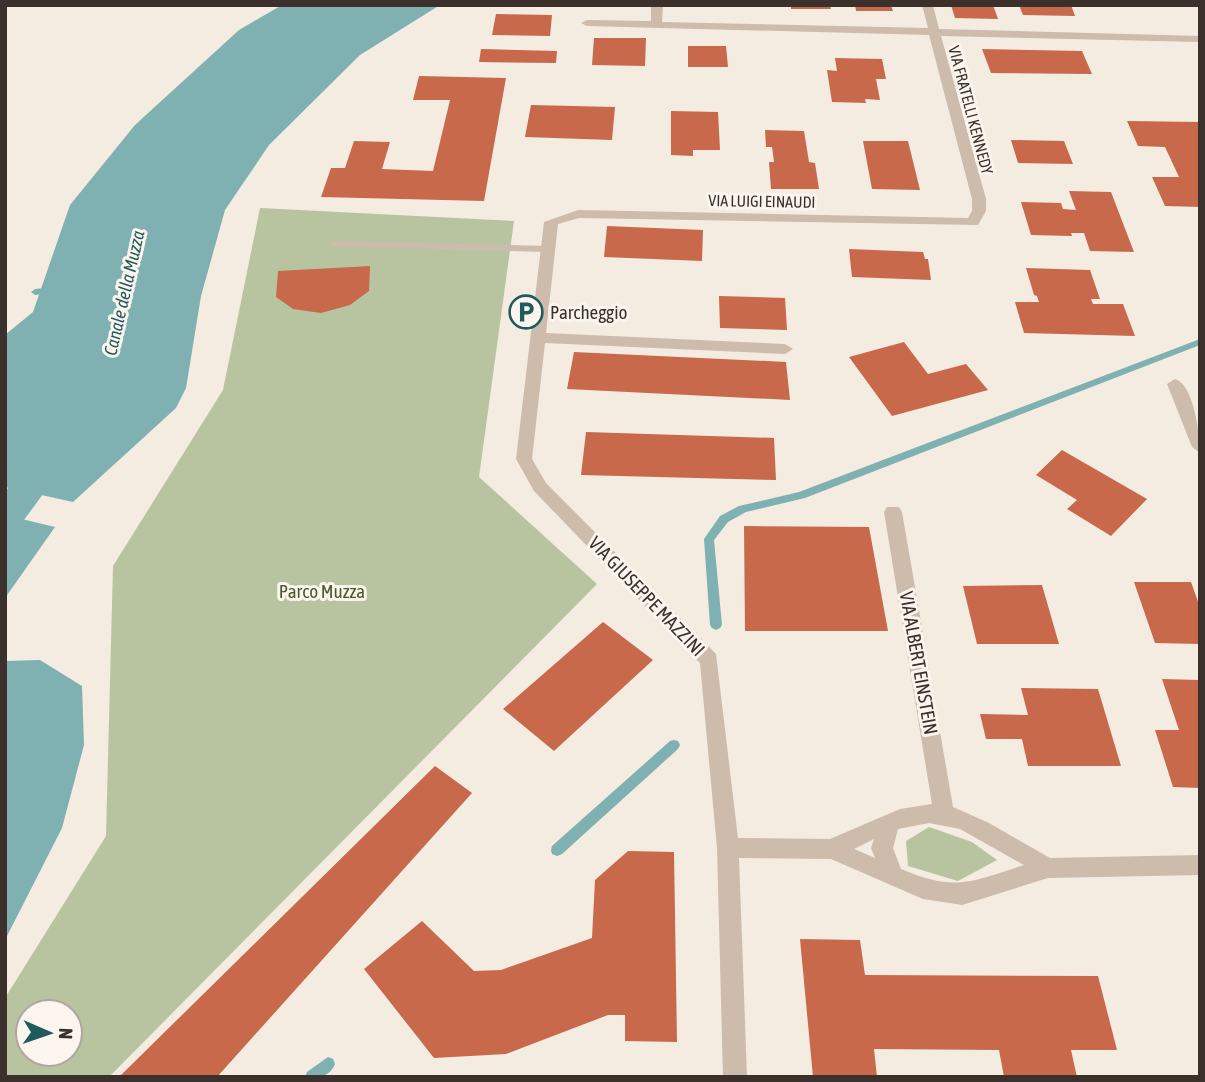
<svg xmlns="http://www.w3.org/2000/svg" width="1205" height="1082" viewBox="0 0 1205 1082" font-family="'Asap Condensed',sans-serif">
<rect width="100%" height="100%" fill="#f4ebe1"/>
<path fill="#b8c4a0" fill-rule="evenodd" d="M260,208L514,221L479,477L597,584L109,1077H5V998L106,836L113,566L223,390ZM28,1012H70V1054H28Z
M929,827L972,842L997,860L958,881L908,866L906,841Z"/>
<path fill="#7fb0b2" d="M282,5H440L360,55L269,145L225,210L201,296L186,388L176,408L73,502L5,487V335L33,312L70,205L135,125L239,30Z
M5,515L55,527L5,598Z
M40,660L82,686L84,745L62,828L5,940V661Z"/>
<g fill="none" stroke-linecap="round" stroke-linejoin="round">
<path fill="#7fb0b2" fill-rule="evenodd" d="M54,287L58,290L57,292L35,295L31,292L35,289Z
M1200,339V345L805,498L746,512L728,522L714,540L722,625L720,628L716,630L712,628L710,625L704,539L720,516L739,506L799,492Z
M674,740L678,741L680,745L678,749L562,854L557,856L552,854L551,850L552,846L670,741Z
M328,1057L333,1059L335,1064C329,1078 318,1077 305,1077L307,1072Z"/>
<path fill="#7fb0b2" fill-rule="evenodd" d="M57,440L69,443L74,452L18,528L5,532V492L45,443Z"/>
</g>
<path fill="#c8694b" d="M791,5H830L831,9H791Z
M855,5H891L893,11H856Z
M951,5H993L998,19L955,18Z
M1019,5H1071L1075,16L1023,15Z
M496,14L552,15L550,36L492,35Z
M594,38H646L645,66L592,65Z
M688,46H726L728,67H688Z
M481,49L557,51L556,63L479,62Z
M982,49L1082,51L1092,74L991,73Z
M835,58L882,59L886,79H876L880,100L865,99L866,103L832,102L827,70L837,71Z
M419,76L506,78L484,201L321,197L331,168H345L354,141L390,142L382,169L433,171L450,100H413Z
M531,105L615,107L612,140L525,137Z
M671,111L718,112L720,150H693V156L671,155Z
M1127,121L1200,122V207L1165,206L1152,177H1179L1165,147L1138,146Z
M765,130L804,131L809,162L815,163L819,189H771L769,162H774L772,147H766Z
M1011,140L1064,141L1073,164L1018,163Z
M863,141H908L920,190L872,189Z
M1069,191L1111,192L1134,252L1090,251L1084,233H1071L1072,236L1031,235L1021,202L1061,203L1063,209L1076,210Z
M607,226L703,230L702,261L604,257Z
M849,249L923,252L925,259H928L931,280L852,277Z
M370,266L369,291L350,305L321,313L293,309L276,297L278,271Z
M1026,268L1090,270L1100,299H1091L1093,304H1123L1135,336L1024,333L1015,302H1039L1037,296L1034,295Z
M719,296L785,298L787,330L720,328Z
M904,342L928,374L966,364L988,390L892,416L849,357Z
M574,352L786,362L790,400L567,389Z
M586,432L774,438L776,480L581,475Z
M1062,450L1147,499L1111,536L1067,509L1077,500L1036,475Z
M744,526L869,527L888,631H745Z
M1134,582H1191L1200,607V644L1155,643Z
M1042,585L1059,644H977L963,586Z
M603,622L653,660L554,751L503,709Z
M1162,679L1200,680V788L1173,787L1155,730H1179Z
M1021,688L1098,689L1121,766H1028L1022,739H986L980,714L1028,715Z
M435,766L472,793L217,1077H119Z
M628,851L674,852L677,1042L625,1041V1015H608L506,1054L434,1058L364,969L422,921L474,971L501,970L592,938L595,880Z
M800,939L860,940L865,975L1098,976L1117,1050H1071L1077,1077H1004L999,1050L874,1049L877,1077H813Z"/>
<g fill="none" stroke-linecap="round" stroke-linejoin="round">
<path fill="#cdbbac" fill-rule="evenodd" d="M337,241L548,246L554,249L548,252L333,246V242Z"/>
<path fill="#cdbbac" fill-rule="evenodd" d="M651,5H663L662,22L928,28L922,5H933L939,29L1200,36V42L941,36L986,199V211L978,225L579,218L558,224L546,333L785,344L793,349L785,354L545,343L532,459L546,483L716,654L738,838L830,839L900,809L932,804L884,512L887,507H899L902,512L953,807L989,823L1050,858L1200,855V875L1048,878L962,905L923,899L831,859L739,858L747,1077H723L717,848L700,663L534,491L516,459L544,222L578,210L968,218L972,211V199L929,35L587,26L581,23L587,20L651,21ZM929,823L960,829L1024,865C971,882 955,892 901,869L893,848L898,829ZM874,839L871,848L875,858L854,849Z
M1175,379C1194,384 1200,436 1200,453L1192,447L1167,384Z"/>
</g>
<defs>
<symbol id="parking-ring" viewBox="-11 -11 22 22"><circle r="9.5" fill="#fbf5ee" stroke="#1f5a5e" stroke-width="1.5"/><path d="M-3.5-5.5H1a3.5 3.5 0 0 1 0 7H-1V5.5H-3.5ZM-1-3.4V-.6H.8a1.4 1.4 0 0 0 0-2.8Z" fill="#1f5a5e"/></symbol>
</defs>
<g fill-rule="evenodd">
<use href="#parking-ring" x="507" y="293" width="38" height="38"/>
</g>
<g text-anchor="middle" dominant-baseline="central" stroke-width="6" stroke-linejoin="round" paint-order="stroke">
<g font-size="16" fill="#3b302b" stroke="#fbf5ee">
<text transform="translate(971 110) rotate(75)">VIA FRATELLI KENNEDY</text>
<text transform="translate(762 201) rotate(1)">VIA LUIGI EINAUDI</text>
</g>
<g font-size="18" font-style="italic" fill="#1f5a5e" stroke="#fbf5ee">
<text transform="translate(124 293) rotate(-77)">Canale della Muzza</text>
</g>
<g font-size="19" fill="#3b302b" stroke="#fbf5ee" text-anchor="start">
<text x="550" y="312">Parcheggio</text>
</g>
<g font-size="19" fill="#4a5a2e" stroke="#fbf5ee">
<text x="322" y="591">Parco Muzza</text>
</g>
<g font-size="19" fill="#3b302b" stroke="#fbf5ee">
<text transform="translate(647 596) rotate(46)">VIA GIUSEPPE MAZZINI</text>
<text transform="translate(919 663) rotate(80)">VIA ALBERT EINSTEIN</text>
</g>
</g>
<rect width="1205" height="1082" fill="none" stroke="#3b302b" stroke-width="14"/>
<g transform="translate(49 1033) rotate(92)"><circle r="33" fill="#fbf5ee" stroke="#aea6a0" stroke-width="2"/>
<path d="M0-5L12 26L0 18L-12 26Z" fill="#1f5a5e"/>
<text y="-10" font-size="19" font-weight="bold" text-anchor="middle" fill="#3b302b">N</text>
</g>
</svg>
